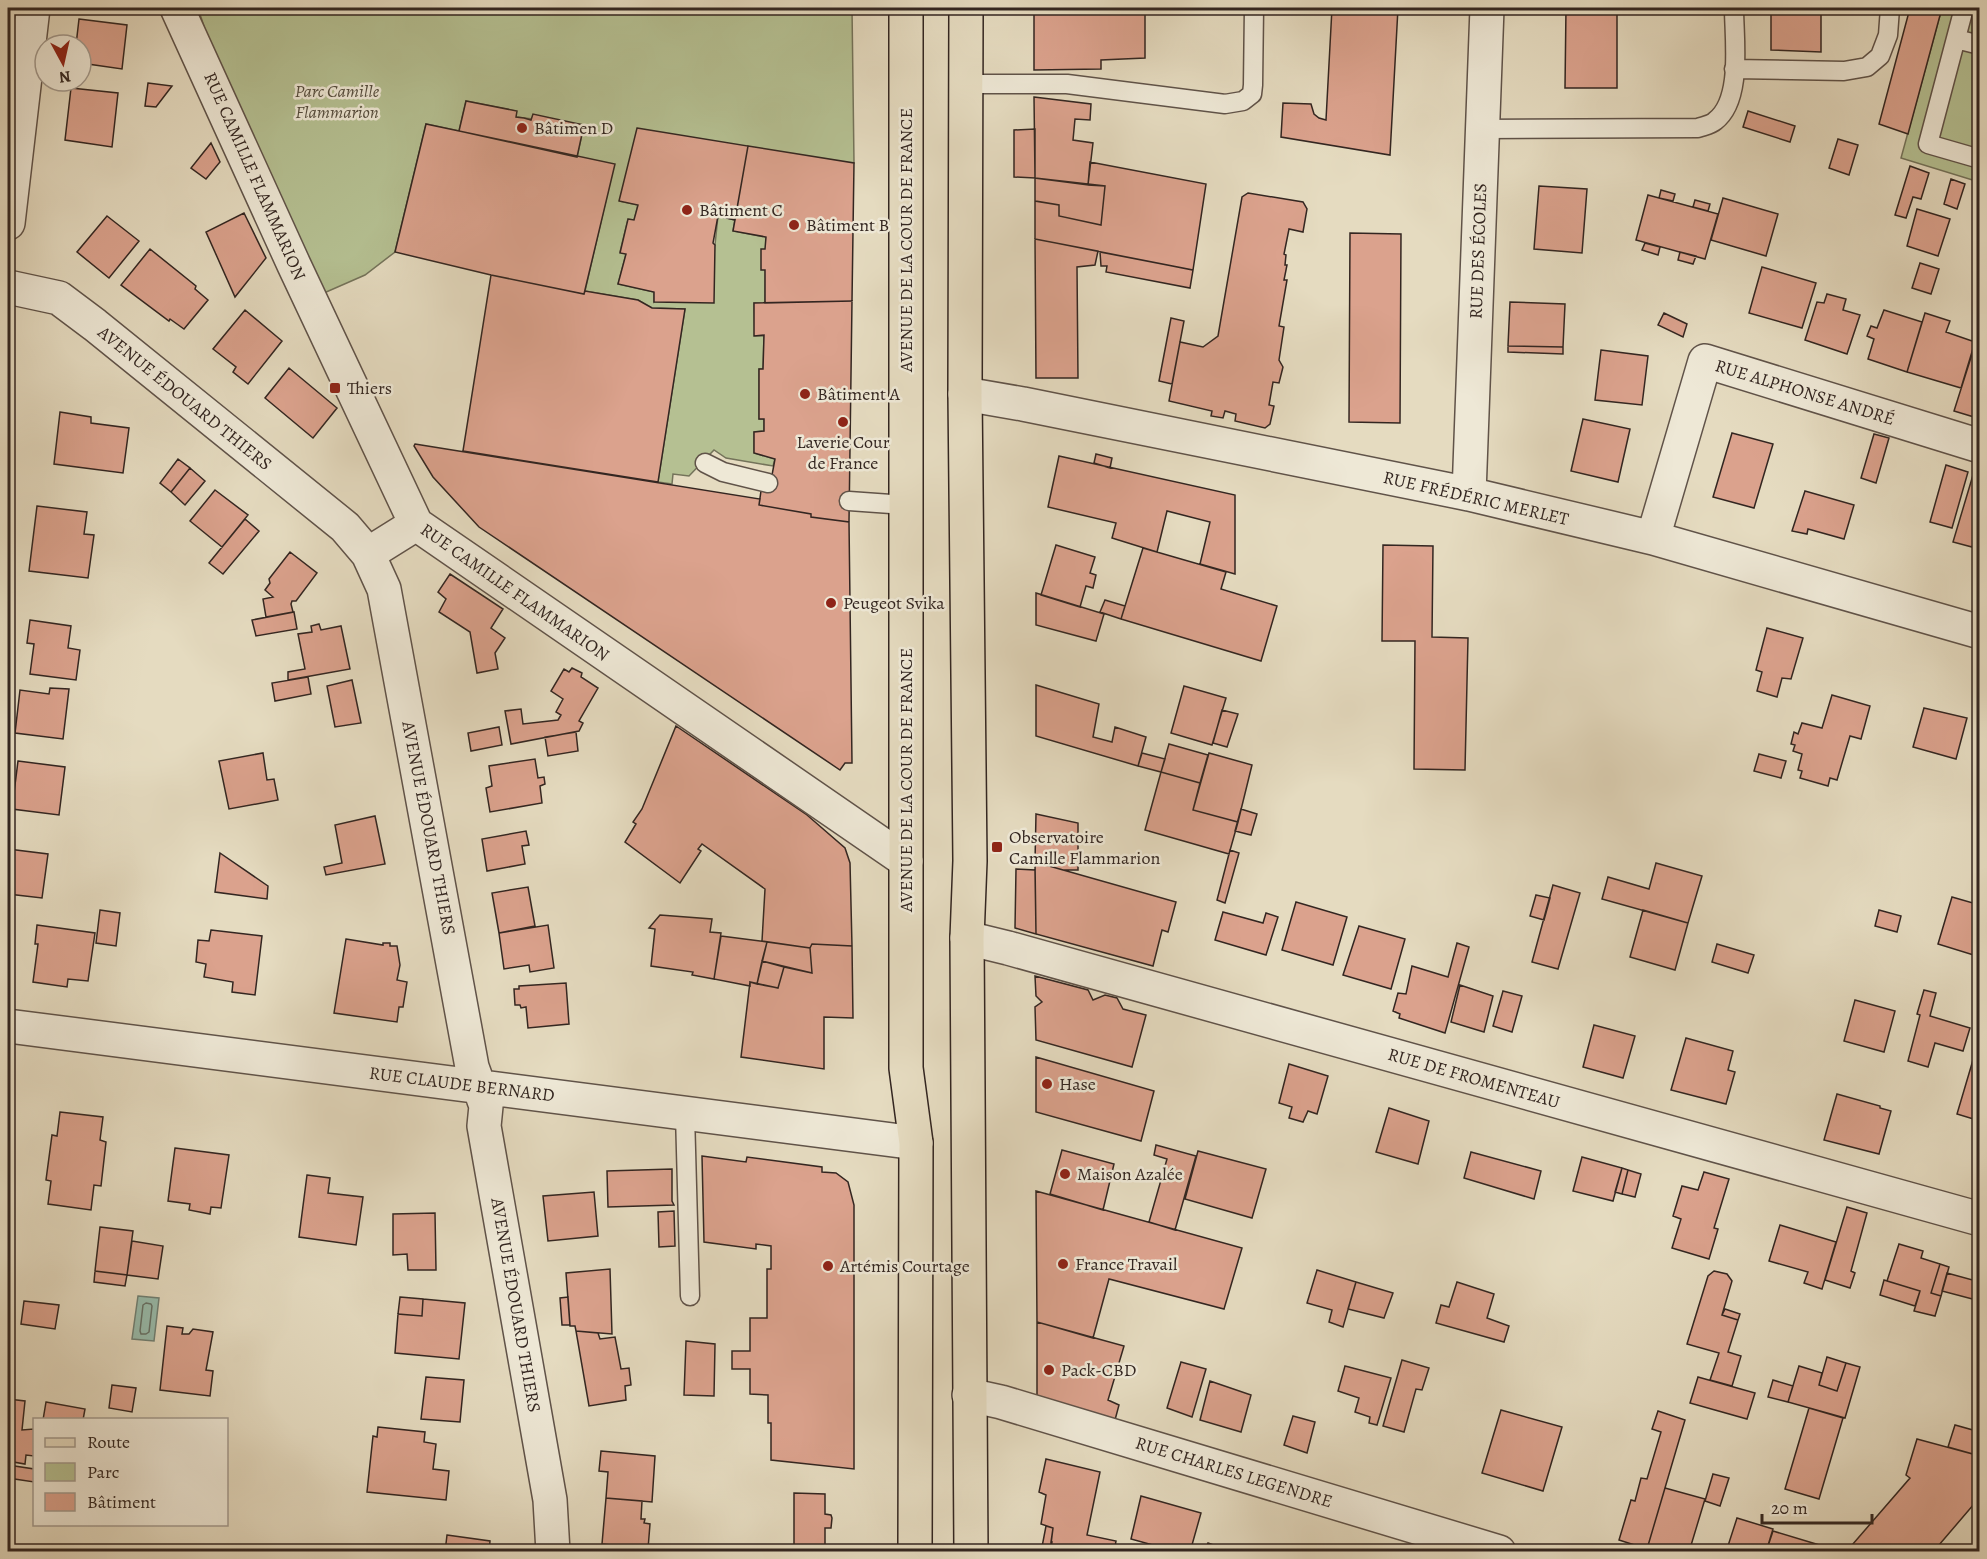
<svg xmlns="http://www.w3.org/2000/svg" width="1987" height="1559" viewBox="0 0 1987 1559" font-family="Alegreya,serif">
<rect width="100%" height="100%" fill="#e5dbc0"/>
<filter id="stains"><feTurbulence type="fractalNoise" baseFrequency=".00333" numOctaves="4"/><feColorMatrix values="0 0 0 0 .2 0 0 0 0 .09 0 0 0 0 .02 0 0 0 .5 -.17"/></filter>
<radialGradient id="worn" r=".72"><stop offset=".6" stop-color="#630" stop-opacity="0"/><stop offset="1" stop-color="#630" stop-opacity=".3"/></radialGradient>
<path fill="#b5c092" stroke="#74735a" stroke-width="1.5" d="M198,8H852L854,163L619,201L638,205L634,220L628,219L620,252L626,254L618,284L654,292V302L715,245L718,216L735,220L733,231L766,237L765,303H754L755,336H764L763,369H759V419H764V431L754,432V453L775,459L773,466L726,458L714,450L689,476L673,474L672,484L658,482L685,309L652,308L638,300L585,291L614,165L577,157L584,125L516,117V111L466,101L459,131L426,124L395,252L365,275L324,293L211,48Z
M1942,8H1979V182L1901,158Z"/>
<path fill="#98bcac" stroke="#708074" stroke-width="1.5" d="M138,1296L159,1298L154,1341L132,1339Z"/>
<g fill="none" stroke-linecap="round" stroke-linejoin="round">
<path stroke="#667166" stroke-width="1.5" d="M146,1303L151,1304L152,1306L149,1332L146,1334H141L140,1331L143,1305Z"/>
</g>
<path fill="#dba28d" stroke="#332621" stroke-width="1.5" d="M1034,8H1099V12H1034Z
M1136,8H1202V11L1136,12Z
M1332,8H1398L1390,155L1281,137L1283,103L1311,104L1314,114L1319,118L1326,120Z
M1566,8H1617V88H1565Z
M1771,8H1821V52L1771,50Z
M1910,8H1942L1908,134L1879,124Z
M1034,12H1145V58L1101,60V69L1034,70Z
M79,19L127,25L122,69L81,63V45H76Z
M148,83L172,86L156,107L145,106Z
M71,88L118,93L112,147L65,140Z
M1034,97L1091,104L1090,120L1075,119L1073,140L1093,143L1088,185L1035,178Z
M466,101L517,111L516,117L524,118L531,120L533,114L584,125L577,157L459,131Z
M1748,111L1795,126L1790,142L1743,127Z
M426,124L615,164L584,294L491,275L395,252Z
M637,128L748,146L735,220L718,216L713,243L715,245L714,303L654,302V292L618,284L626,254L620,253L628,219L634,220L638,205L619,201Z
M1035,129V178L1014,177V130Z
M1838,139L1858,145L1849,175L1829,168Z
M211,143L220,162L206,179L191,168Z
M748,146L854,163L852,301L765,303V270H761V249H765L766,237L733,231Z
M1090,162L1206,184L1193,270L1035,239V201L1059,205V216L1101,225L1105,186L1088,185Z
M1910,166L1929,173L1921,199L1913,197L1906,218L1895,215Z
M1035,178L1105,186L1101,225L1059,216V205L1035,201Z
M1951,179L1965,184L1957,209L1944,204Z
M1539,186L1587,189L1582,253L1534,249Z
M1661,190L1675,194L1673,201L1659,198Z
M1248,193L1303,202L1307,209L1303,232L1289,229L1284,254L1286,255L1285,265H1287L1284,280H1287L1279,326L1284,327L1279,360L1283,367L1279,383L1273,382L1269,405L1274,406L1270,424L1265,428L1235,421L1236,414L1225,411L1223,418L1211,416L1212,411L1169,401L1180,342L1203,347L1218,336L1242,197Z
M1648,195L1718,214L1705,259L1636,240Z
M1723,198L1778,214L1766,256L1711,240Z
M1695,200L1710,204L1708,211L1693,207Z
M1917,209L1950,219L1938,256L1907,246Z
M244,213L266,258L235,297L206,232Z
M107,216L139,241L109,278L77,252Z
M1350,233L1401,234L1400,423L1349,422Z
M1035,239L1098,251L1095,265L1077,267L1078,378H1036Z
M1645,243L1660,247L1658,255L1642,250Z
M150,249L196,286L195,289L208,300L184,329L170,319L169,321L121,285Z
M1100,252L1193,270L1190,288L1106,272L1107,266H1101Z
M1680,252L1696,256L1693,264L1678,260Z
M1920,263L1939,269L1931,294L1912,288Z
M1762,267L1816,283L1802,328L1749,313Z
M491,275L584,294L585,291L638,300L652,308L685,309L658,482L463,451Z
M1827,294L1846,299L1843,310L1860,315L1847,354L1805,340L1817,302L1824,303Z
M852,301L849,522L811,517V514L759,505L762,484L770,486L775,459L754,453V432L764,431V419H759V369H763L764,335L754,336V303Z
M1510,302L1565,304L1563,347L1508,346Z
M245,310L282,341L248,384L233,372L236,367L213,349Z
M1884,310L1922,322L1907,372L1868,359L1874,339L1867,336L1871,326L1877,328Z
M1664,313L1687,324L1683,337L1658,325Z
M1925,313L1950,321L1946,332L1975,342L1961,388L1907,372Z
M1171,318L1184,321L1172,384L1159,381Z
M1980,329V401L1974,417L1954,411Z
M1508,346L1563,347V354L1508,352Z
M1601,350L1648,356L1642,405L1595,400Z
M289,368L337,408L313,438L265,398Z
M60,412L91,417V423L129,428L123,473L54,464Z
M1583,419L1630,429L1618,482L1571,471Z
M1732,433L1773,444L1754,508L1713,497Z
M1874,434L1889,438L1876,483L1861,478Z
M415,444L760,499L759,505L811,514V517L849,522L852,763H845L840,770L479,527L433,477L414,446Z
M1096,454L1112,458L1110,468L1094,463Z
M1059,456L1235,495V574L1200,564L1210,522L1167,511L1157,552L1112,538L1116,523L1048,507Z
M178,459L190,468L171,492L160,483Z
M1946,465L1968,472L1952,528L1930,522Z
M1976,465L1980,466V524L1972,547L1953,542Z
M190,468L205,481L185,505L171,492Z
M215,490L248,515L222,547L190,521Z
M1805,491L1854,505L1844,539L1808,529L1807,534L1792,531Z
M37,506L87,512L84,534L94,535L88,578L29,571Z
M245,519L259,531L223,574L209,563Z
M1056,545L1095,557L1090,573L1096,575L1093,588L1086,586L1080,607L1041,595Z
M1383,545L1433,546L1432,637L1468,638L1465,770L1414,769L1415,641H1382Z
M1143,548L1226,572L1221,589L1277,606L1261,661L1121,619Z
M290,552L317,573L296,601H292L291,604L293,612L266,617L263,599L273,597L265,590L270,583L269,579Z
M450,574L503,609L491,628L505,638L495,653L498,669L477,673L470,632L439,612L446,599L438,592Z
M1036,593L1104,614L1096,641L1036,625Z
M1105,600L1125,606L1121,619L1100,612Z
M294,612L297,629L256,636L252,620Z
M30,620L71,626L68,648L80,650L76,680L30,674L34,644L27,643Z
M319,624L321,630L341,626L350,669L288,680V672L305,669L298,634L312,632L311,626Z
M1767,628L1803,638L1791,679L1782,678L1777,697L1757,691L1762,672L1756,670Z
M572,668L582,673L581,677L598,688L579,721L583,723L579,731L511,744L505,711L521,709L523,724L558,720L561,715L556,712L563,699L551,691L564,669L569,672Z
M308,677L311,694L275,701L272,683Z
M352,680L361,723L335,727L327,686Z
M1036,685L1099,704L1093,737L1112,742L1115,727L1146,737L1138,766L1036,736Z
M1184,686L1226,698L1212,745L1171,733Z
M50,688L69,689L63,739L15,733L20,690L49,694Z
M1832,695L1870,706L1861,739L1850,736L1837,780L1830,778L1828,786L1800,778L1802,771L1798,770L1802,754L1793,751L1795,745L1791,744L1794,732L1798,734L1802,723L1822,728Z
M1924,708L1967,718L1956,759L1913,747Z
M1222,710L1238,714L1227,747L1213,743Z
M676,726L807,815L845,848L850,863L852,946L812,944L810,948L762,941L765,889L702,844L698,849L701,851L680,883L625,842L636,824L633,822L642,809Z
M499,727L502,745L471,751L468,733Z
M576,732L578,751L548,756L545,737Z
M8,736L14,737L12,754H8Z
M1169,744L1208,755L1200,783L1161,772Z
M263,753L267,780L274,779L278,800L229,809L219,761Z
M1142,753L1165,759L1161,772L1138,766Z
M1209,753L1252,765L1238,822L1193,810Z
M1759,754L1786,761L1781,778L1754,771Z
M535,759L538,778L544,777L545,784L540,786L542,803L490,812L486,788L492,786L489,766Z
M18,761L65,767L59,815L12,809Z
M1161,772L1200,783L1193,810L1238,822L1229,854L1145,830Z
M1241,809L1257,814L1251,835L1235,831Z
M1036,814L1078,823V870H1063L1035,862Z
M375,816L385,864L326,875L324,867L342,863L335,825Z
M526,831L529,845L522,846L525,864L487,871L482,839Z
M8,849L48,854L42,898L8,894Z
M1230,850L1239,853L1225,903L1217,900Z
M220,853L268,886L267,899L215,892Z
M1035,862L1176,902L1168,932L1162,930L1153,966L1036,934Z
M1656,863L1702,876L1688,923L1602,899L1608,877L1649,889Z
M1016,869L1035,870L1036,934L1015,928Z
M1553,885L1580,893L1558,969L1532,962Z
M528,887L535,926L499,933L492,893Z
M1536,895L1550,898L1544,920L1530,916Z
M1952,897L1980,905V957L1938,944Z
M1296,902L1347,917L1333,965L1282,950Z
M100,910L120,913L116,946L96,943Z
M1643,910L1688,923L1675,970L1630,957Z
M1879,910L1901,916L1897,932L1875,926Z
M1223,912L1263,923L1266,913L1278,917L1266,955L1215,940Z
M660,915L712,919L710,932L721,933L714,979L692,975L693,972L651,966L655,929L649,928Z
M37,925L95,933L88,981L68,979L67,987L33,982L38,944H35Z
M548,925L554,968L530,972L529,965L504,969L499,933Z
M1359,926L1405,939L1391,989L1343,975Z
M211,930L262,936L255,995L232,992L233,982L204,977L206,964L196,962L198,940L209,941Z
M721,936L767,942L757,984L750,982V986L714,979Z
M346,939L383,945V943H390V946H397L400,965L397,980L407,982L403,1007H399L397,1022L334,1013Z
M767,942L810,948L812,973L762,961Z
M1457,943L1469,947L1445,1033L1399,1018L1400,1014L1393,1011L1398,993L1406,994L1412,966L1448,977Z
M812,944L852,946L853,1018L824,1017V1069L741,1057L750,982L778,988L784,967L812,973L810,948Z
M1717,944L1754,955L1748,973L1712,962Z
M762,961L784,967L778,988L757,984Z
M1035,976L1088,990L1093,1000L1105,995L1117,998L1123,1009L1146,1015L1132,1067L1036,1040L1035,1007L1042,1002L1036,996Z
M566,983L569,1024L528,1028L526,1007L521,1008L520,1005H515L514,989H519V986Z
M1460,985L1493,996L1484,1032L1451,1022Z
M1924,990L1936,993L1930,1016L1970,1028L1963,1051L1935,1043L1928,1067L1908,1061L1920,1015L1917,1014Z
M1503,991L1522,996L1512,1032L1493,1026Z
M1855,1000L1895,1011L1884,1052L1844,1041Z
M1594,1025L1635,1036L1623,1078L1583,1067Z
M1686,1038L1733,1051L1728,1070L1735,1072L1726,1104L1671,1090Z
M1036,1057L1154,1091L1141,1141L1036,1112Z
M1973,1060L1980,1062V1121L1957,1114Z
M1289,1064L1328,1076L1317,1114L1308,1111L1303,1122L1289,1118L1292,1107L1279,1103Z
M1837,1094L1880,1106V1108L1891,1111L1879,1154L1824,1140Z
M1389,1108L1429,1121L1418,1164L1376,1152Z
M60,1112L103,1117L100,1140L106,1142L101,1186L94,1185L91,1210L48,1204L51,1181L46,1180L52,1135L57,1136Z
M1156,1145L1196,1156L1175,1230L1149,1222L1167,1159L1154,1155Z
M175,1148L229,1155L221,1208L211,1207L210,1214L189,1210L190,1204L168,1201Z
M1062,1150L1114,1164L1103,1210L1050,1194Z
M1198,1151L1266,1169L1252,1218L1185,1199Z
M1471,1152L1541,1171L1534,1199L1464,1178Z
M702,1156L746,1162L747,1157L822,1167V1172L836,1173L848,1182L854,1205V1469L771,1460V1423H768V1395L750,1394V1369H732V1351H750V1318H767V1269H771V1246L756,1244V1249L704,1242Z
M1582,1157L1622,1168L1613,1201L1573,1191Z
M1622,1168L1628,1170L1622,1194L1615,1192Z
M672,1169V1201L674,1205L608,1207L607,1171Z
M1628,1170L1641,1174L1635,1197L1622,1194Z
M1704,1172L1729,1179L1714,1228L1718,1229L1709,1259L1672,1248L1681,1219L1673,1216L1682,1186L1698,1190Z
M307,1175L330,1178L328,1193L363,1197L356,1245L299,1237Z
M1036,1191L1242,1248L1224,1309L1109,1279L1093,1338L1037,1322Z
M594,1192L598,1236L548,1241L543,1196Z
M1847,1207L1867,1213L1851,1271L1855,1273L1850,1288L1825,1280Z
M674,1211L675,1246L659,1247L658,1212Z
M435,1213L436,1270H408L407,1254L393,1255V1214Z
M1780,1225L1836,1242L1822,1289L1804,1283L1808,1272L1769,1261Z
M100,1227L133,1231L127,1275L95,1271Z
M132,1241L163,1246L158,1279L127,1275Z
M1899,1244L1923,1251L1921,1258L1940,1264L1931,1293L1941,1296L1935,1316L1914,1311L1920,1291L1887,1281Z
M1940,1264L1949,1267L1941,1296L1931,1293Z
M610,1269L612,1334L576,1331L575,1326H570L566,1273Z
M1317,1270L1356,1282L1343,1327L1329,1322L1332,1310L1307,1303Z
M95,1271L127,1275L125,1286L94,1282Z
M1714,1271L1727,1274L1732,1281L1722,1315L1738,1320L1728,1352L1741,1356L1732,1386L1710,1380L1719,1353L1687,1344L1708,1276Z
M1947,1273L1980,1282V1301L1942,1291Z
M1884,1280L1920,1291L1915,1306L1880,1295Z
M1356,1282L1393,1293L1384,1318L1348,1309Z
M1457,1282L1494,1294L1487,1318L1509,1326L1504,1342L1436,1323L1441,1305L1449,1307Z
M400,1297L423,1299L422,1316L398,1314Z
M568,1297L570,1325H562L560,1298Z
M423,1299L465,1303L459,1359L395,1353L398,1314L422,1316Z
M24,1301L59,1305L55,1329L21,1324Z
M1725,1309L1740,1314L1738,1320L1722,1315Z
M1037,1322L1124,1346L1108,1400L1119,1405L1115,1420L1037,1396Z
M167,1326L183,1328L182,1334H189L193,1329L213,1332L206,1370L213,1371L210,1396L160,1390Z
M576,1331L598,1333L600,1339L615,1337L621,1369L629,1368L631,1385L625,1386L626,1400L589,1406Z
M686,1341L715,1344L714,1396L684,1395Z
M1827,1357L1846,1363L1837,1391L1819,1385Z
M1402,1360L1429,1368L1422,1390L1416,1389L1404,1432L1383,1426Z
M1181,1362L1206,1369L1192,1417L1167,1408Z
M1846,1363L1860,1367L1845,1418L1788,1402L1799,1366L1822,1373L1819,1385L1837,1391Z
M1345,1366L1391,1378L1377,1425L1369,1423L1370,1417L1355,1412L1359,1398L1338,1391Z
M426,1377L464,1380L460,1422L421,1419Z
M1698,1377L1755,1393L1747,1419L1690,1403Z
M1773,1380L1793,1386L1788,1402L1768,1397Z
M1210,1381L1251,1395L1241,1432L1200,1420Z
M112,1385L136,1388L132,1412L109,1408Z
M8,1399L25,1401L22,1430L34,1429V1456L26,1455L25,1464L8,1461Z
M46,1402L85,1409L83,1420H43Z
M1809,1408L1843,1418L1819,1499L1785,1489Z
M1980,1408V1456L1948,1447L1955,1425L1973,1430Z
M1501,1410L1562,1427L1543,1491L1482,1473Z
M1658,1411L1685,1420L1647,1549L1619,1540L1631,1500L1635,1501L1641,1478L1647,1479L1661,1432L1652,1429Z
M1293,1416L1315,1422L1307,1453L1284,1445Z
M378,1427L425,1432L424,1442L436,1444L433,1469L449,1471L446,1500L367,1492L373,1436L377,1437Z
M1917,1439L1980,1456V1497L1933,1552H1846L1910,1478L1906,1475Z
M601,1451L655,1456L652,1502L606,1498L608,1472L599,1471Z
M1046,1459L1100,1472L1087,1535L1116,1541L1114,1552H1050L1053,1528L1041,1524L1046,1495L1039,1492Z
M8,1465L34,1469V1482L8,1478Z
M1713,1474L1729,1478L1720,1506L1705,1501Z
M1665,1488L1705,1499L1689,1552H1656L1647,1549Z
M794,1493L825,1494V1514L831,1515L832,1518L831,1528H825V1552H780V1545L794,1547Z
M1141,1496L1201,1513L1190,1552H1178L1131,1539Z
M606,1498L642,1501L641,1519H645L644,1523L650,1524L648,1549L602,1544Z
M1737,1518L1773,1529L1766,1552H1726Z
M1046,1526L1053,1528L1051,1542H1052L1050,1552H1041Z
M1773,1531L1826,1547L1831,1552H1766Z
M447,1535L490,1541L489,1552H445Z
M1208,1543L1232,1552H1204Z"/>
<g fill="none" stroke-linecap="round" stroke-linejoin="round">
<defs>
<path id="lane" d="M1964,8L1928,144L1980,159
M1956,39L1980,45
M1734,69L1844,71L1867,67L1880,56L1888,35L1890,8
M966,84H1067L1225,104L1243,101L1252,94L1253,85L1254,8
M1483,129L1698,128C1703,126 1711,125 1715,121C1743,100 1734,39 1734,8
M705,463L723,472L768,483
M849,501L905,505
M685,1114L690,1296"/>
<path id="street" d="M177,8L294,265L416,524L906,861
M8,223L33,8
M8,287L59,298L95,325L345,527L368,554L384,589L472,1067L486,1106L484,1126L550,1500L553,1552
M965,394L1023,404L1469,494L1653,538L1980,632
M1469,494L1487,8
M1653,538L1705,361L1980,446
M368,554L416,524
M967,938L1008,948L1980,1219
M8,1026L916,1143
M969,1395L1001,1402L1499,1552"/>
<path id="primary" d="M906,8V1068L916,1143L915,1552
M966,8L965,394L970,861L967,938L971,1552"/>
</defs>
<use href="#lane" stroke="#605349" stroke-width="21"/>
<use href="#street" stroke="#605349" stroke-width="36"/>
<use href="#primary" stroke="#332621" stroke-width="36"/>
<use href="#lane" stroke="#eee8d6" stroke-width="18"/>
<use href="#street" stroke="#eee8d6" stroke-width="33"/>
<use href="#primary" stroke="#e5dbc0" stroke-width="33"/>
</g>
<g fill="#8f2418" stroke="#eee8d6" stroke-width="2">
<circle cx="522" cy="128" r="6"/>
<circle cx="687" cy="210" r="6"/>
<circle cx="794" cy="225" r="6"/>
<rect x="329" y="382" width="12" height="12" rx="3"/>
<circle cx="805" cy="394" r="6"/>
<circle cx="843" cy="422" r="6"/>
<circle cx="831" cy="603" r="6"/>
<rect x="991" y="841" width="12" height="12" rx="3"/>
<circle cx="1047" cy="1084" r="6"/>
<circle cx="1065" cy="1174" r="6"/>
<circle cx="1063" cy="1264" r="6"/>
<circle cx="828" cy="1266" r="6"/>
<circle cx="1049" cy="1370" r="6"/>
</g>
<g text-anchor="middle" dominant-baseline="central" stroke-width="5" stroke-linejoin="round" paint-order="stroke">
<g font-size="18" font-style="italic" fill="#544c3d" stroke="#eee8d6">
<text x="337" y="91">Parc Camille<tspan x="337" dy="21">Flammarion</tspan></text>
</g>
<g font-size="18" fill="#332621" stroke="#eee8d6" text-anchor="start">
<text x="534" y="128">Bâtimen D</text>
<text x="699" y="210">Bâtiment C</text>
<text x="806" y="225">Bâtiment B</text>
<text x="347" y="388">Thiers</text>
<text x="817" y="394">Bâtiment A</text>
<text x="843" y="442" text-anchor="middle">Laverie Cour<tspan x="843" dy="21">de France</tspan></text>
<text x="843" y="603">Peugeot Svika</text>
<text x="1009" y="837">Observatoire<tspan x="1009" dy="21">Camille Flammarion</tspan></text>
<text x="1059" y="1084">Hase</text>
<text x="1077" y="1174">Maison Azalée</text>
<text x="1075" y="1264">France Travail</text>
<text x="840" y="1266">Artémis Courtage</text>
<text x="1061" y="1370">Pack-CBD</text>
</g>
<g font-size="18" fill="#332621" stroke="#eee8d6">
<text transform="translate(255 176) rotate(66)">RUE CAMILLE FLAMMARION</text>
<text transform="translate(906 240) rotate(-90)">AVENUE DE LA COUR DE FRANCE</text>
<text transform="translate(1478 251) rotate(-88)">RUE DES ÉCOLES</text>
<text transform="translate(1805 392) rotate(17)">RUE ALPHONSE ANDRÉ</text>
<text transform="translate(185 398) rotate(39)">AVENUE ÉDOUARD THIERS</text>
<text transform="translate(1476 498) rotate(13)">RUE FRÉDÉRIC MERLET</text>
<text transform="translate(515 592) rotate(35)">RUE CAMILLE FLAMMARION</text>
<text transform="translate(906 780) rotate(-90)">AVENUE DE LA COUR DE FRANCE</text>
<text transform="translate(429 828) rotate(79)">AVENUE ÉDOUARD THIERS</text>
<text transform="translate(1474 1078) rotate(16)">RUE DE FROMENTEAU</text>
<text transform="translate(462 1084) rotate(7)">RUE CLAUDE BERNARD</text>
<text transform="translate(516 1305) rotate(80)">AVENUE ÉDOUARD THIERS</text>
<text transform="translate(1234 1472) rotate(17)">RUE CHARLES LEGENDRE</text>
</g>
</g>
<rect width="1987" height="1559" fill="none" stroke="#e5dbc0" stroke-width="30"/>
<rect x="9" y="9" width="1969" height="1541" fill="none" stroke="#332621" stroke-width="3"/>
<rect x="15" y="15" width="1957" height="1529" fill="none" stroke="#332621" stroke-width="1.5"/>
<rect x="33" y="1418" width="195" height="108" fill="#eee8d6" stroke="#a39a8e" stroke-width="1.5"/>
<rect x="45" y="1438" width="30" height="9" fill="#e5dbc0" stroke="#a39a8e" stroke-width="1.5"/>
<text x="87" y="1448" font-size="18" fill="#332621">Route</text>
<rect x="45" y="1463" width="30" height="18" fill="#b5c092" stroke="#a39a8e" stroke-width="1.5"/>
<text x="87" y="1478" font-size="18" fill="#332621">Parc</text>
<rect x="45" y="1493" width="30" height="18" fill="#dba28d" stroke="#a39a8e" stroke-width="1.5"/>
<text x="87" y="1508" font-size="18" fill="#332621">Bâtiment</text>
<g transform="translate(63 63) rotate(172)"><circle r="28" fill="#eee8d6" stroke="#a39a8e" stroke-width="1.5"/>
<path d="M0-4.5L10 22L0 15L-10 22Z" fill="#8f2418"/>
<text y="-9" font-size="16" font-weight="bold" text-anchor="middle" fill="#332621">N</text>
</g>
<path d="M1762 1514v9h110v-9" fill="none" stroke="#332621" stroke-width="3"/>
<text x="1771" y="1514" font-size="18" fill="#332621" stroke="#eee8d6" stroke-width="4.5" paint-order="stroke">20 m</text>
<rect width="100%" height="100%" filter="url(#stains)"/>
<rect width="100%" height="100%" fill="url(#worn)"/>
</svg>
